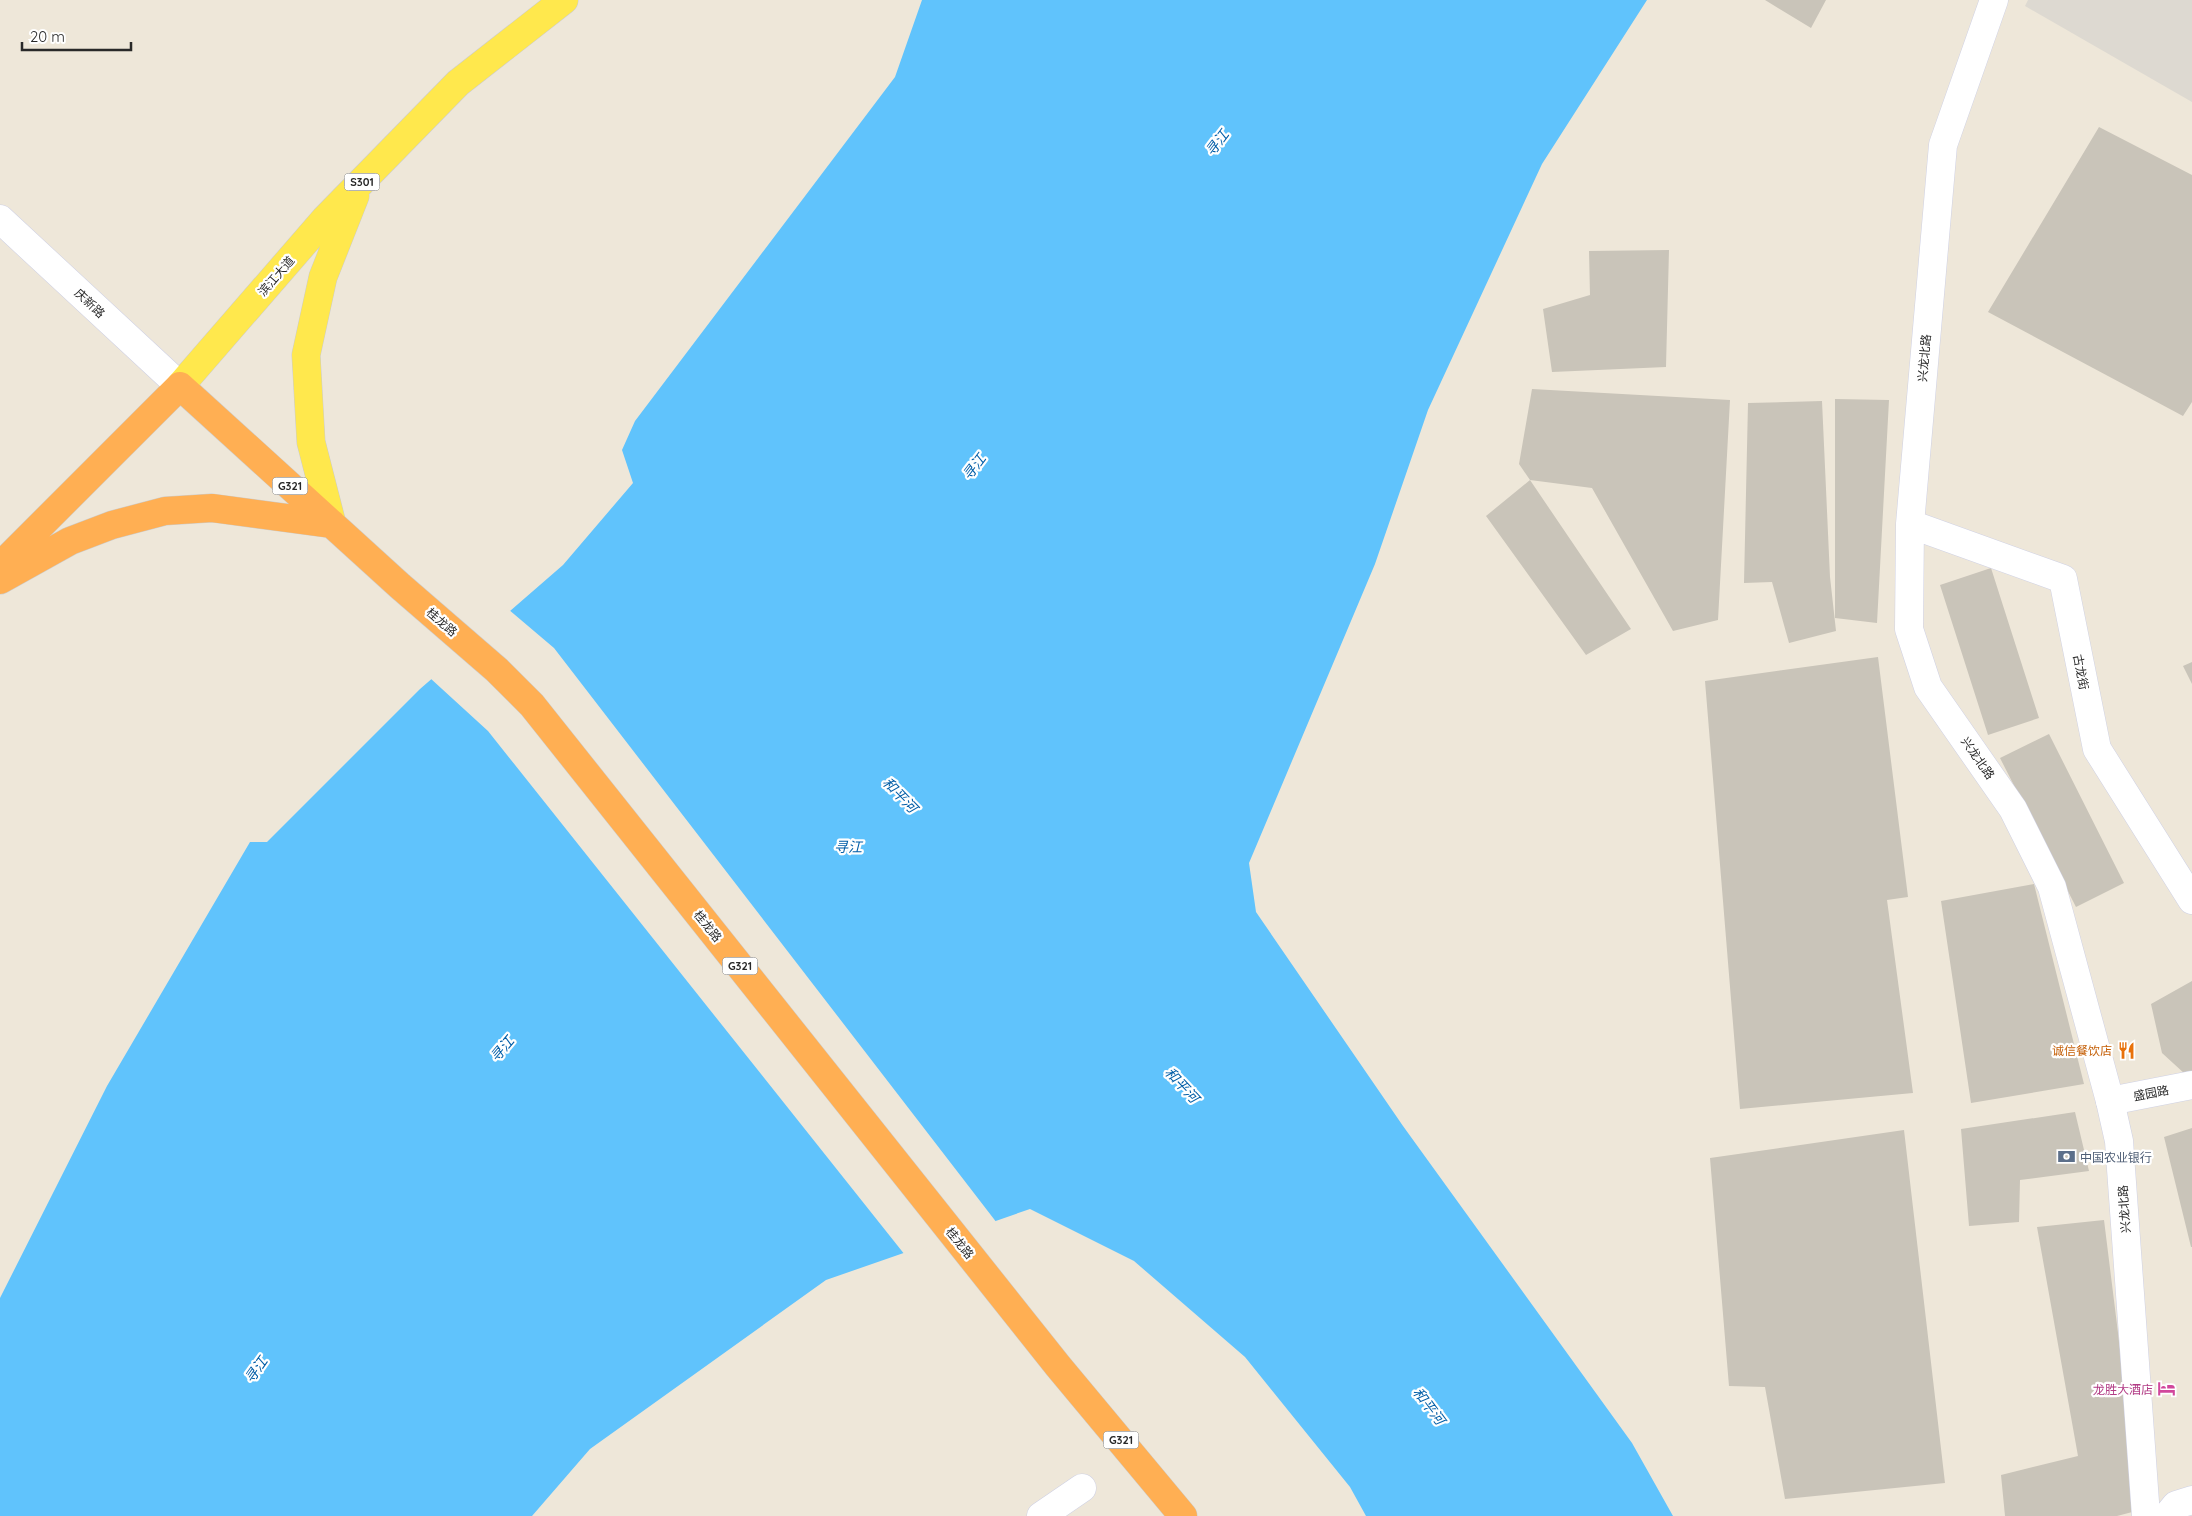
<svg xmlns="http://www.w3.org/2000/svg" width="2192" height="1516" viewBox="0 0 2192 1516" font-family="Quicksand,'Noto Sans SC',sans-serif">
<rect width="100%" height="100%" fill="#eee7d9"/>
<path fill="#ddd9d1" d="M2028,0H2192V102L2025,6Z"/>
<path fill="#60c3fc" d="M922,0H1647L1542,164L1428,410L1375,564L1249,863L1256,912L1403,1126L1632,1443L1673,1516H1366L1350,1487L1245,1357L1134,1261L1030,1209L826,1280L590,1449L532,1516H0V1298L107,1086L250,842H267L420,689L563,565L633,483L622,450L635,421L895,77Z"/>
<path fill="#eee7d9" d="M508,609L554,648L997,1223L905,1255L488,731L430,678Z"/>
<path fill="#c9c4b9" d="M1765,0H1826L1811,28Z
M2099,127L2192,175V402L2183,416L1988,312Z
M1669,250L1666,367L1552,372L1543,309L1590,295L1589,251Z
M1532,389L1730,400L1718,620L1673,631L1592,488L1530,480L1519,464Z
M1835,399L1889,400L1877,623L1835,618Z
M1822,401L1830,577L1836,631L1789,643L1772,582L1744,583L1748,403Z
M1530,480L1631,629L1586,655L1486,516Z
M1991,568L2039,718L1988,735L1940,585Z
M1878,657L1908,897L1887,900L1913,1093L1740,1109L1705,681Z
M2192,662V684L2183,666Z
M2049,734L2124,883L2076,907L2000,758Z
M2034,884L2084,1084L1971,1103L1941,901Z
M2192,981V1073L2185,1074L2162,1053L2151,1004Z
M2075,1112L2089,1171L2020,1180L2019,1222L1969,1226L1961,1129Z
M2192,1128V1247H2191L2164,1137Z
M1904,1130L1945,1483L1785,1499L1765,1387L1729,1386L1710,1158Z
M2104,1220L2140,1510L2117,1516H2005L2001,1475L2078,1456L2037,1227Z"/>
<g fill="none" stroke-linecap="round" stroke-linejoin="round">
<defs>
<path id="street" d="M2110,1101L2192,1085
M1041,1516L1082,1488"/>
<path id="secondary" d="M1994,0L1943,145L1910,524L1909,629L1928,687L2013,809L2052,887L2110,1101L2119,1141L2146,1516
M0,219L180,386
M1910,524L2063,579L2097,749L2192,900
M2167,1516L2176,1505L2192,1500"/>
<path id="primary" d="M180,386L325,219L458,83L564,0
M332,524L311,442L306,355L323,277L355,196"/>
<path id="highway" d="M0,566L180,386L400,586L497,670L532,705L1058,1366L1183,1516
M0,580L70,541L112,525L165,511L212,508L332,524"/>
</defs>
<use href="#street" stroke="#cfd1e4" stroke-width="29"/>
<use href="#secondary" stroke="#cfd1e4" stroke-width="29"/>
<use href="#primary" stroke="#ccc" stroke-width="29"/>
<use href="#highway" stroke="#ccc" stroke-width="29"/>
<use href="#street" stroke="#fff" stroke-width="28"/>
<use href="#secondary" stroke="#fff" stroke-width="28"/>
<use href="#primary" stroke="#ffe84d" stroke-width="28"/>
<use href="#highway" stroke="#ffaf53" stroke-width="28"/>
</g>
<defs>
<symbol id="restaurant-bare" viewBox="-9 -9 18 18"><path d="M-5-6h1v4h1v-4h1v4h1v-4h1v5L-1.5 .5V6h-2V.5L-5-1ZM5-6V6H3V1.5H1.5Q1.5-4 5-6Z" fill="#e8710a" stroke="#fff" stroke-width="2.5" paint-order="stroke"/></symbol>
<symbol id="bank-bare" viewBox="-9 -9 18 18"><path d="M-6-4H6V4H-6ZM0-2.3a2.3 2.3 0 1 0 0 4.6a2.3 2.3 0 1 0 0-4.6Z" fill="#5c6f8a" stroke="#fff" stroke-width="2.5" paint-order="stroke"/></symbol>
<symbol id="hotel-bare" viewBox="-9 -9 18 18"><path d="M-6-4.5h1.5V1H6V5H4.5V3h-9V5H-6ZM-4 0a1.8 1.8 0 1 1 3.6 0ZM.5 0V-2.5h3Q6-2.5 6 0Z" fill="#d1479c" stroke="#fff" stroke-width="2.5" paint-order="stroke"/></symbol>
</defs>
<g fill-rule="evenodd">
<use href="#restaurant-bare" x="2114" y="1038" width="25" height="25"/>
<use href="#bank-bare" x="2054" y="1144" width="25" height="25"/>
<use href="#hotel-bare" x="2154" y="1376" width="25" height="25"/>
</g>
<g text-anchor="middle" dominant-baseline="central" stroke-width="4.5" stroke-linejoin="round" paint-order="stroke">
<g fill="#fff" stroke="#696969" stroke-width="1">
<rect x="344.5" y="173.5" width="35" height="17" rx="4"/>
<rect x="272.5" y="477.5" width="35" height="17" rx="4"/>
<rect x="722.5" y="957.5" width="35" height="17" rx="4"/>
<rect x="1103.5" y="1431.5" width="35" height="17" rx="4"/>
</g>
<g font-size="11" font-weight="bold" fill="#292929">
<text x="362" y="182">S301</text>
<text x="290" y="486">G321</text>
<text x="740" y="966">G321</text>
<text x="1121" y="1440">G321</text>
</g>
<g font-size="12" fill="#292929" stroke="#fff">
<text transform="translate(276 276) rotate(-49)">滨江大道</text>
<text transform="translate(90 303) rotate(43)">庆新路</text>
<text transform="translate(1924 358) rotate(-85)">兴龙北路</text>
<text transform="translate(442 622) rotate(41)">桂龙路</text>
<text transform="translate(2081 672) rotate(79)">古龙街</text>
<text transform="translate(1978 758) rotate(55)">兴龙北路</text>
<text transform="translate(708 926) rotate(51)">桂龙路</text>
<text transform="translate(2151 1093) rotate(-11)">盛园路</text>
<text transform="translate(2124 1209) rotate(-94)">兴龙北路</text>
<text transform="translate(960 1243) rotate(51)">桂龙路</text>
</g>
<g font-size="12" fill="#c56008" stroke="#fff" text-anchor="end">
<text x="2112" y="1050">诚信餐饮店</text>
</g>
<g font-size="12" fill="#4e5e75" stroke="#fff" text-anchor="start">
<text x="2080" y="1157">中国农业银行</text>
</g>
<g font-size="12" fill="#b23c85" stroke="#fff" text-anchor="end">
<text x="2153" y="1389">龙胜大酒店</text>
</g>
<g font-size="14" font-style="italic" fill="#005da7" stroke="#fff">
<text transform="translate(1217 143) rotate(-53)">寻江</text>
<text transform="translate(974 467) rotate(-53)">寻江</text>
<text transform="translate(900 795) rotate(46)">和平河</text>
<text x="848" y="847">寻江</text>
<text transform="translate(502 1049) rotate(-50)">寻江</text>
<text transform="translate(1182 1085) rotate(47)">和平河</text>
<text transform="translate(256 1370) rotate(-55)">寻江</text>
<text transform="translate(1429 1406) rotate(53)">和平河</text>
</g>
</g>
<path d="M22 42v8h109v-8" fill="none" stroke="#292929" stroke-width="2.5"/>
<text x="30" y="42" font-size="15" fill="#292929" stroke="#ffffff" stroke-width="4" paint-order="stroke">20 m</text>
</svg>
